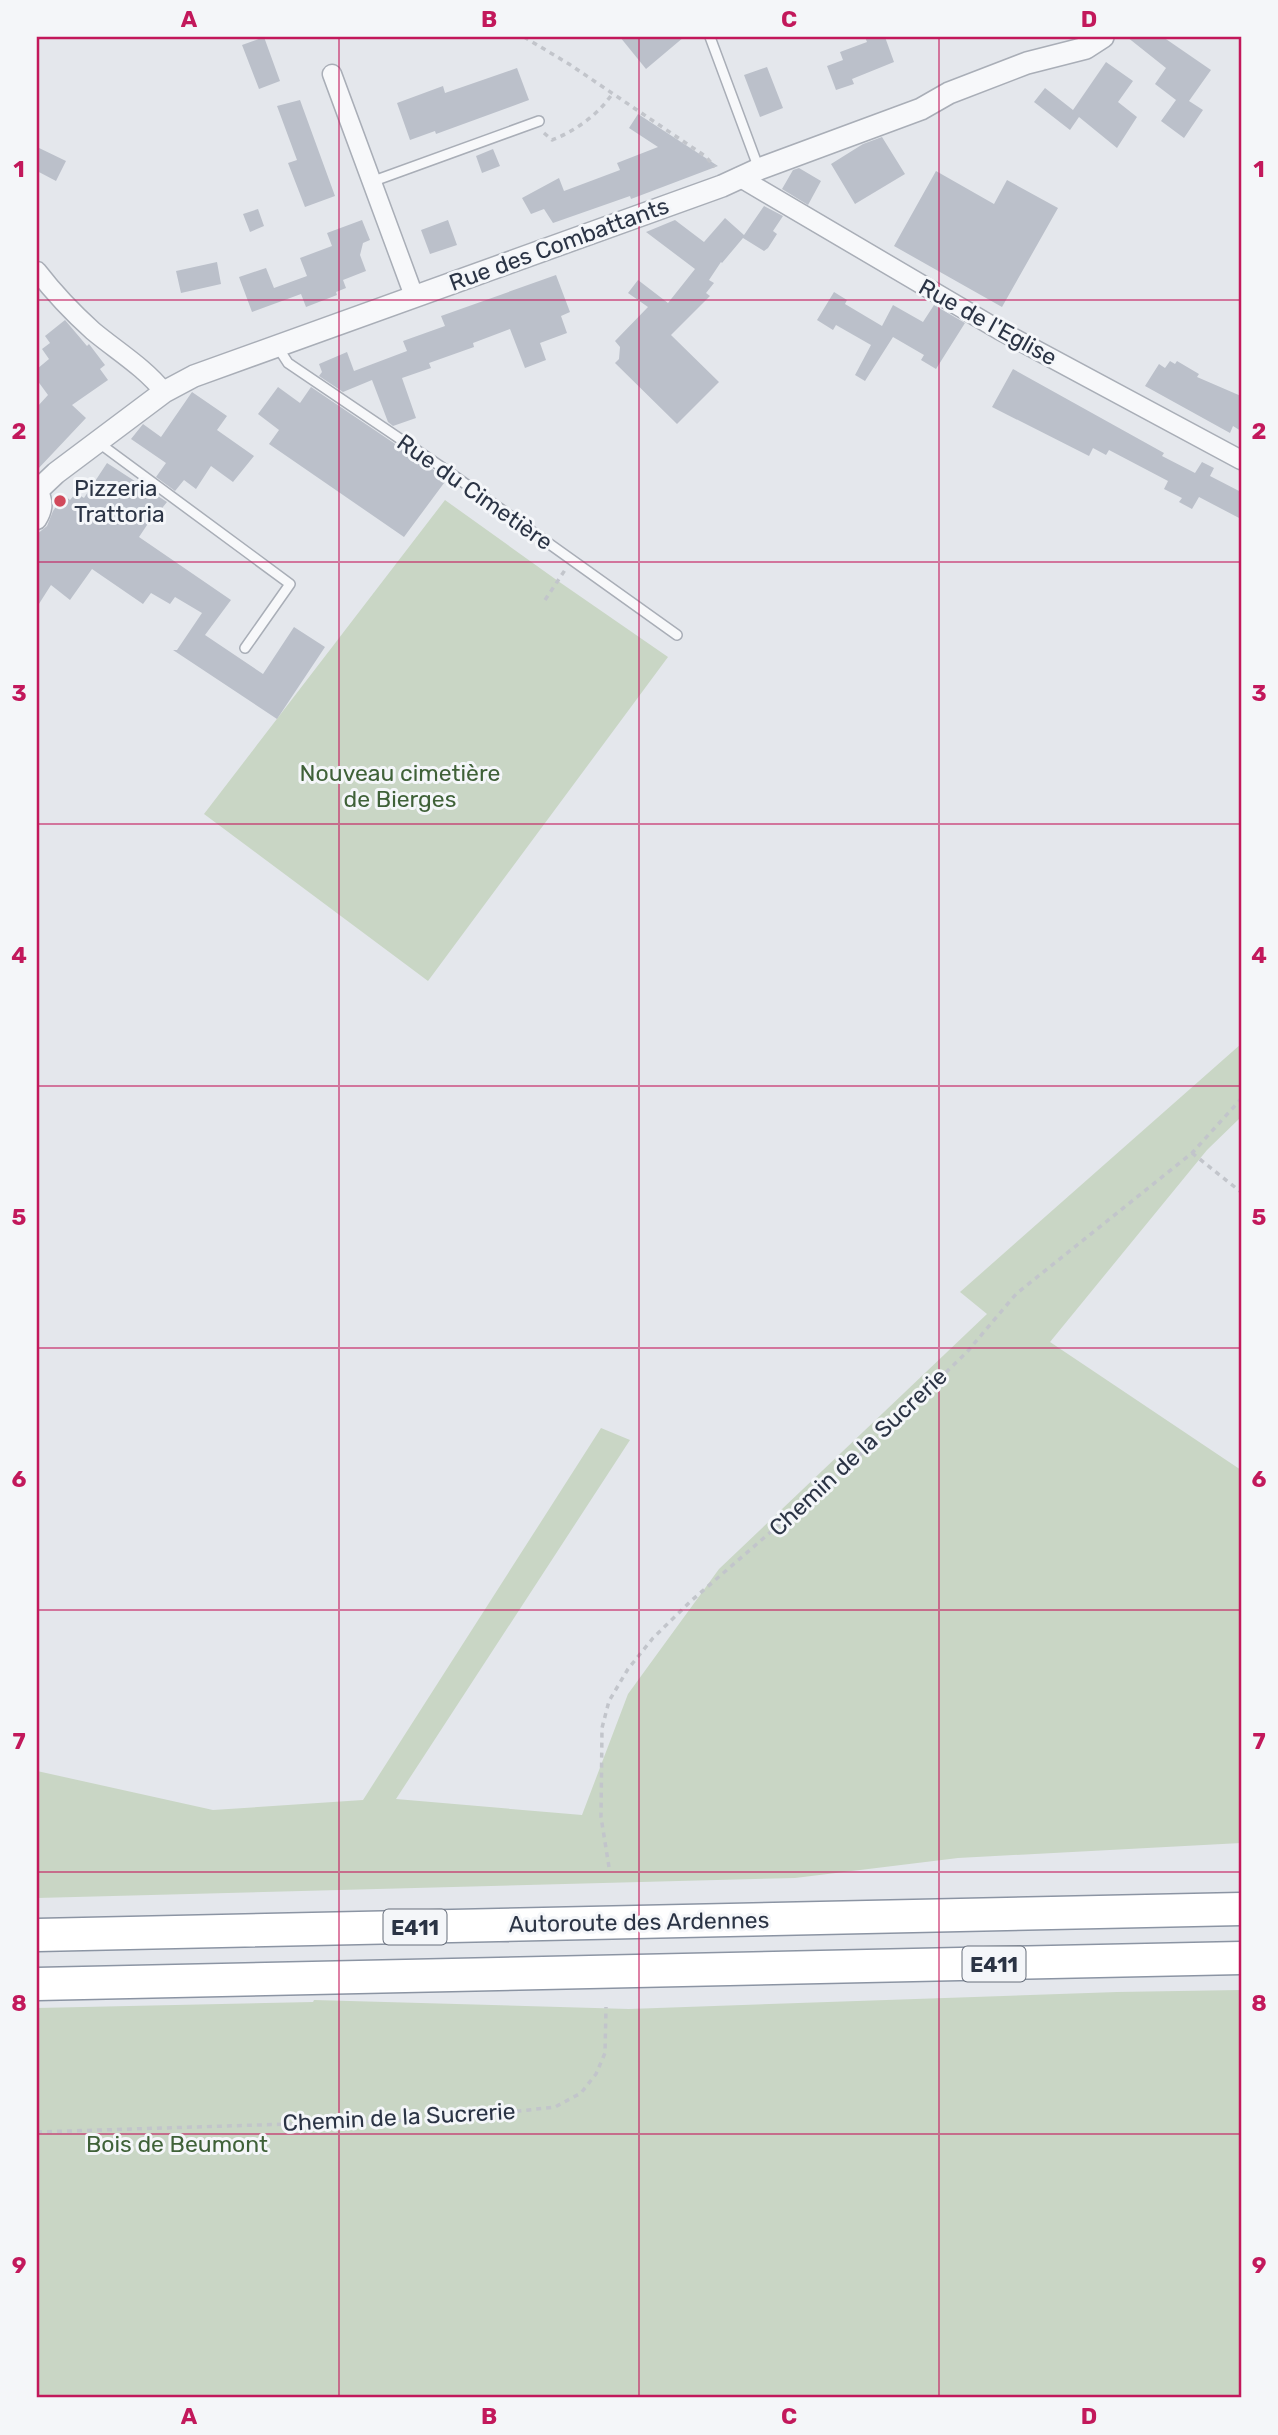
<svg xmlns="http://www.w3.org/2000/svg" width="1278" height="2435" viewBox="0 0 1278 2435" font-family="Rubik,sans-serif">
<rect width="100%" height="100%" fill="#e4e7ec"/>
<path fill="#c9d6c5" d="M445,500L558,581L668,657L428,981L204,814Z
M1241,1044V1117L1207,1150L1050,1342L1241,1470V1843L958,1858L795,1878L37,1898V1771L213,1810L363,1800L601,1428L630,1440L396,1799L582,1815L628,1694L719,1569L987,1314L960,1292Z
M1241,1990V2398H37V2008L313,2002L314,2000L629,2009L1117,1992Z"/>
<path fill="#bbc0ca" d="M264,37L280,81L259,89L242,45Z
M620,37H684L646,69Z
M865,37H885L894,62L852,79L854,84L836,90L827,66L843,60L840,52L867,42Z
M1127,37H1163L1211,70L1189,101L1203,110L1184,138L1161,121L1176,100L1155,84L1166,68Z
M1106,62L1133,81L1118,102L1137,117L1117,148L1079,117L1070,130L1034,102L1045,88L1073,110Z
M767,67L783,108L760,117L744,75Z
M517,68L529,100L436,134L435,131L410,140L397,103L443,86L445,93Z
M300,100L335,196L305,207L288,163L297,160L277,106Z
M638,114L718,166L631,199L630,196L553,223L544,209L531,214L522,198L559,178L564,191L620,170L617,163L658,147L629,128Z
M882,137L905,174L855,204L831,164L863,144Z
M37,147L66,161L56,181L37,171Z
M493,149L500,166L482,173L476,156Z
M799,168L821,181L808,205L782,189L793,170Z
M936,171L994,204L1007,180L1058,208L1002,307L894,246Z
M764,206L783,216L773,231L777,234L768,248L764,251L743,238L722,263L721,262L709,280L714,283L706,293L710,296L671,335L719,382L677,424L615,363L619,359L620,347L615,341L648,307L628,293L638,280L668,303L695,269L646,232L675,220L704,242L725,218L744,235Z
M258,209L264,226L250,232L243,214Z
M362,220L370,240L363,243L360,255L366,271L343,280L346,288L336,292L337,295L306,307L301,294L252,312L239,277L266,268L274,288L307,276L300,258L332,246L327,233Z
M448,220L457,245L430,254L421,230Z
M217,262L221,284L181,293L176,271Z
M556,275L570,312L561,316L567,333L540,343L546,360L525,368L510,329L473,343L474,347L429,363L431,368L402,378L416,418L393,426L388,422L372,380L343,392L319,376L322,372L319,364L347,352L354,371L407,351L403,341L445,326L441,316Z
M834,292L847,300L845,304L882,326L893,305L923,322L934,305L965,323L936,369L921,360L924,355L893,337L865,381L855,375L871,345L836,325L833,330L817,320Z
M65,320L87,346L89,344L105,365L100,369L108,380L72,405L86,418L37,470V407L48,395L37,380V369L49,359L42,349L50,343L45,336Z
M1170,361L1175,364L1177,361L1199,374L1197,377L1241,396V431L1233,426L1230,433L1145,386L1159,364L1165,368Z
M1013,369L1164,453L1162,456L1195,473L1202,462L1214,468L1210,476L1241,492V519L1199,497L1192,509L1179,502L1182,498L1164,489L1168,481L1109,450L1106,455L1093,448L1089,456L992,407Z
M278,387L300,403L311,387L447,479L404,537L269,444L279,430L258,414Z
M192,392L227,416L217,430L254,456L233,482L211,466L196,489L184,480L175,491L156,477L166,463L131,439L143,424L161,437Z
M107,463L167,502L159,512L157,510L139,537L231,600L205,635L263,674L294,627L325,647L277,719L173,650H177L202,613L175,597L170,604L151,593L143,604L92,569L70,600L51,585L37,607V534L47,526L53,511L64,495L70,500L76,493L84,498Z"/>
<g fill="none" stroke-linecap="round" stroke-linejoin="round">
<defs>
<path id="service" d="M710,37L759,169
M371,182L539,121
M277,346L288,363L446,470L677,635
M99,443L290,584L245,648"/>
<path id="minor" d="M332,74L414,296
M739,177L999,330L1241,460
M37,271C54,293 73,313 93,331C117,351 144,367 164,392
M37,520C44,509 44,501 38,490"/>
<path id="tertiary" d="M37,491L56,473L164,392L194,376L722,186L759,169L921,109L949,93L1027,63L1086,48L1103,37"/>
<path id="motorway" d="M37,1935L1241,1909
M37,1984L1241,1958"/>
</defs>
<use href="#service" stroke="#a9aeb7" stroke-width="12"/>
<use href="#minor" stroke="#a9aeb7" stroke-width="21"/>
<use href="#tertiary" stroke="#a9aeb7" stroke-width="24"/>
<use href="#motorway" stroke="#8b94a3" stroke-width="35"/>
<path stroke="#c2c5cb" stroke-width="3.5" stroke-dasharray="5 5" stroke-linecap="butt" d="M524,37L569,64L705,156L715,167
M544,133L552,140C575,131 598,115 612,94
M545,600L565,570
M1192,1153L1241,1192
M609,1867L601,1817L602,1728L609,1701L628,1669L653,1638L691,1601L863,1452L967,1352L1016,1294L1192,1153L1241,1099
M37,2132L448,2119L555,2107L581,2093L596,2074L605,2053L606,2007"/>
<use href="#service" stroke="#f7f8fa" stroke-width="9"/>
<use href="#minor" stroke="#f7f8fa" stroke-width="18"/>
<use href="#tertiary" stroke="#f7f8fa" stroke-width="21"/>
<use href="#motorway" stroke="#fff" stroke-width="32"/>
</g>
<path fill="none" stroke="#c2185b" stroke-width="2" stroke-opacity="0.55" d="M339,37V2398M639,37V2398M939,37V2398M37,300H1241M37,562H1241M37,824H1241M37,1086H1241M37,1348H1241M37,1610H1241M37,1872H1241M37,2134H1241"/>
<circle fill="#d1495b" stroke="#f4f6f9" stroke-width="2.5" cx="60" cy="501" r="7"/>
<g text-anchor="middle" dominant-baseline="central" stroke-width="6" stroke-linejoin="round" paint-order="stroke">
<g fill="#f4f6f9" stroke="#676e7b" stroke-width="2">
<rect x="383.5" y="1909.5" width="63" height="35" rx="5"/>
<rect x="962.5" y="1946.5" width="63" height="35" rx="5"/>
</g>
<g font-size="21" font-weight="bold" fill="#2b3445">
<text x="415" y="1927">E411</text>
<text x="994" y="1964">E411</text>
</g>
<g font-size="23" fill="#2b3445" stroke="#f4f6f9">
<text transform="translate(559 244) rotate(-20)">Rue des Combattants</text>
<text transform="translate(988 322) rotate(29)">Rue de l'Eglise</text>
<text transform="translate(475 492) rotate(35)">Rue du Cimetière</text>
<text transform="translate(858 1452) rotate(-43)">Chemin de la Sucrerie</text>
<text transform="translate(639 1922) rotate(-1)">Autoroute des Ardennes</text>
<text transform="translate(399 2117) rotate(-3)">Chemin de la Sucrerie</text>
</g>
<g font-size="23" fill="#2b3445" stroke="#f4f6f9" text-anchor="start">
<text x="74" y="488">Pizzeria<tspan x="74" dy="26">Trattoria</tspan></text>
</g>
<g font-size="23" fill="#3f6138" stroke="#f4f6f9">
<text x="400" y="773">Nouveau cimetière<tspan x="400" dy="26">de Bierges</tspan></text>
<text x="177" y="2144">Bois de Beumont</text>
</g>
</g>
<rect width="1278" height="2435" fill="none" stroke="#f4f6f9" stroke-width="77"/>
<rect x="38" y="38" width="1202" height="2358" fill="none" stroke="#c2185b" stroke-width="2.5"/>
<g font-size="23" text-anchor="middle" font-weight="bold" fill="#c2185b">
<text x="189" y="27">A</text>
<text x="489" y="27">B</text>
<text x="789" y="27">C</text>
<text x="1089" y="27">D</text>
<text x="19" y="177">1</text>
<text x="1259" y="177">1</text>
<text x="19" y="439">2</text>
<text x="1259" y="439">2</text>
<text x="19" y="701">3</text>
<text x="1259" y="701">3</text>
<text x="19" y="963">4</text>
<text x="1259" y="963">4</text>
<text x="19" y="1225">5</text>
<text x="1259" y="1225">5</text>
<text x="19" y="1487">6</text>
<text x="1259" y="1487">6</text>
<text x="19" y="1749">7</text>
<text x="1259" y="1749">7</text>
<text x="19" y="2011">8</text>
<text x="1259" y="2011">8</text>
<text x="19" y="2273">9</text>
<text x="1259" y="2273">9</text>
<text x="189" y="2424">A</text>
<text x="489" y="2424">B</text>
<text x="789" y="2424">C</text>
<text x="1089" y="2424">D</text>
</g>
</svg>
